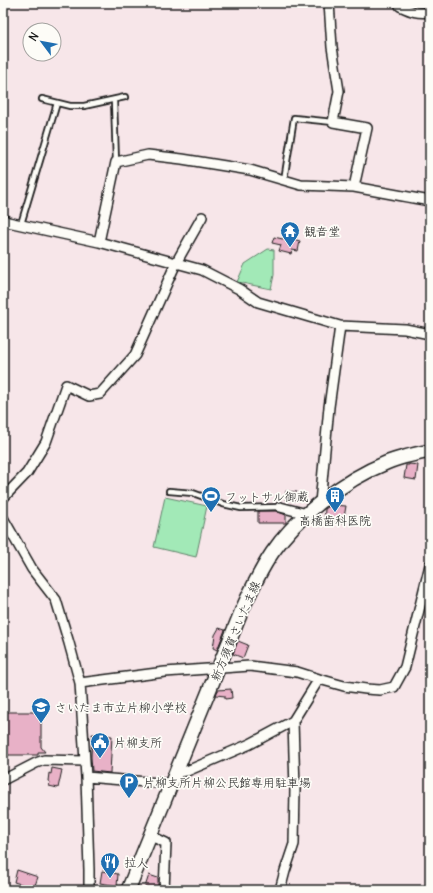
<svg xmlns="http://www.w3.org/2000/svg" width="433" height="893" viewBox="0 0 433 893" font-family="Delius,'Klee One',sans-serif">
<rect width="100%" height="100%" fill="#f7e6e9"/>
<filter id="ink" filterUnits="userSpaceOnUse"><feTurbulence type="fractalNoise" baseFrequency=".025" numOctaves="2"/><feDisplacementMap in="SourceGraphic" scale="8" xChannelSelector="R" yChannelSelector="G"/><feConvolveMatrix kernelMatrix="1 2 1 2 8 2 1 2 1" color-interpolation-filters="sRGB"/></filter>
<g filter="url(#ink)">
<path fill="#a2e9b7" stroke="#5f826a" d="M268,249L274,250V275L271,289L237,282L245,264Z
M165,497L207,506L196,557L154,547Z"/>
<path fill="#e8b1c7" stroke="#1c1c1c" d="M274,237L291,241L292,239L300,241L298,251L292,250L291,254L279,251L281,245L272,243Z
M409,464L418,465L416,480L404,478L406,465H409Z
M286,491L297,492L296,500L285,499Z
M331,505L346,506L343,523L324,521L325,509Z
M258,511H276L286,515V523H258Z
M219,628L225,630L217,650L213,648L215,635Z
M238,641L248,645L243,658L233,654Z
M231,689L232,698L225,699V696L216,695L218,690Z
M3,712H41V747L45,752H38V755H3Z
M92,734L112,736L110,773L92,771L91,757Z
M52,768L62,770L58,788L49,786L50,782L48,781L49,773L51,774Z
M17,870L38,877L34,888L14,882Z
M102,871L118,874L117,886L100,883Z
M149,875L158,878V887L157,890H152L145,887Z"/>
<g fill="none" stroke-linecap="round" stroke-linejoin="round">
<defs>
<path id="service" d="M42,99L70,106H84L125,97
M114,100L116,162
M284,180L294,118L333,122
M21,224L57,103
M169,491L193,493L223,504L241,508L280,507"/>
<path id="minor" d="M329,3L332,47L339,91L333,122L367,128L354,187
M400,6C411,11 417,14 430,12
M3,219L8,222L99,242L202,270L239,289L258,302L340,326L405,329L430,334
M99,242L116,162L148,155L182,159L250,170L301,185L354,187L430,201
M3,498L27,473L46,442L66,385L89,396L100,394L135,355L176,263L202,217
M320,503L329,407L340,326
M280,507L307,514
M3,518L32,569L56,600L69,643L80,683L86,777L89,870V890
M80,683L165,672L250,666L297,672L319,679L344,686L366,689L380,690L394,687L405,667L430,565
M176,772L187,771L250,744L293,721L319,679
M86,777L171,784
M3,780L36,763L44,760L85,761
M151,836L166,843L164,890
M280,890L285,871L294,844L295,789L293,721"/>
<path id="secondary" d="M128,890L242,610C251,590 260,571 272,553C297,516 344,480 386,463C400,457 415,454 430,451"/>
</defs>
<use href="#service" stroke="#1c1c1c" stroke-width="8"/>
<use href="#minor" stroke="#1c1c1c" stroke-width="12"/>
<use href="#secondary" stroke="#1c1c1c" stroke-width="16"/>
<use href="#service" stroke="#fdfcf7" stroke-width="4.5"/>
<use href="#minor" stroke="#fdfcf7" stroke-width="9"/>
<use href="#secondary" stroke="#fdfcf7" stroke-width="13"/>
</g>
</g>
<defs>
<symbol id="temple-pin" viewBox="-11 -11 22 30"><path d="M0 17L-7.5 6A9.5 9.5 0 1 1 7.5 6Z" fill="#1f6fb2" stroke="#fdfcf7"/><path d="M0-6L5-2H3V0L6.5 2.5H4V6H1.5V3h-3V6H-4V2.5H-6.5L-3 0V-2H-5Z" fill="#fff"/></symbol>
<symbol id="stadium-pin" viewBox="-11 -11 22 30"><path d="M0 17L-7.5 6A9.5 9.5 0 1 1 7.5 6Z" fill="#1f6fb2" stroke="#fdfcf7"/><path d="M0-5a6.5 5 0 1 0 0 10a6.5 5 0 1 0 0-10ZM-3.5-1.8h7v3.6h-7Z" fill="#fff"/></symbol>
<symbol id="building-pin" viewBox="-11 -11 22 30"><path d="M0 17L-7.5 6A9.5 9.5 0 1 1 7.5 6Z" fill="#1f6fb2" stroke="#fdfcf7"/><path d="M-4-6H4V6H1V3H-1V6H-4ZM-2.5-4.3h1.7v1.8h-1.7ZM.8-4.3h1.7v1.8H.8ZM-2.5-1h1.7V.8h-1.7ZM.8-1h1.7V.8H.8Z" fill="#fff"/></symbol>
<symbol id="school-pin" viewBox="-11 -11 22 30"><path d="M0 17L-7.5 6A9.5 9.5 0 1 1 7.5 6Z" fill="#1f6fb2" stroke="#fdfcf7"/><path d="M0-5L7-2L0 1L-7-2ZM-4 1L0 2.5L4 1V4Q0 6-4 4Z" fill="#fff"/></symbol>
<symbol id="civic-pin" viewBox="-11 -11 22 30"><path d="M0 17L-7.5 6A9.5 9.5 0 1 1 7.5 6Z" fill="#1f6fb2" stroke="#fdfcf7"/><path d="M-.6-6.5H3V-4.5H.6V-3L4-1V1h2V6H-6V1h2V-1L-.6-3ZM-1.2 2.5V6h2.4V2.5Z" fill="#fff"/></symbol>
<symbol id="parking-pin" viewBox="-11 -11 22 30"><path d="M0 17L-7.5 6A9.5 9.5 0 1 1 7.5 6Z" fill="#1f6fb2" stroke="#fdfcf7"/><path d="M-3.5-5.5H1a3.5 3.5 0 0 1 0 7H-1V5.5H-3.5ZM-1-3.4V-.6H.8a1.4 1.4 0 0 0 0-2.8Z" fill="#fff"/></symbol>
<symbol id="restaurant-pin" viewBox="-11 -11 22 30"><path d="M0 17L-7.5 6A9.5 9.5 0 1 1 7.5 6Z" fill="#1f6fb2" stroke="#fdfcf7"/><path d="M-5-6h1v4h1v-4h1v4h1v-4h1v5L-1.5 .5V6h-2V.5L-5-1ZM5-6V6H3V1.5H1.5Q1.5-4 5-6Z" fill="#fff"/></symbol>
</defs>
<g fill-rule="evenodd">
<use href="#temple-pin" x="279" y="220" width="22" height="30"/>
<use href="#stadium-pin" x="200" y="485" width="22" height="30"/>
<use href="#building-pin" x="324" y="485" width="22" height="30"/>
<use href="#school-pin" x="30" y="696" width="22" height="30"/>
<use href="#civic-pin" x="89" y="731" width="22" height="30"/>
<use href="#parking-pin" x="118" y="771" width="22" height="30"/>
<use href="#restaurant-pin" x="99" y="851" width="22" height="30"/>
</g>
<g text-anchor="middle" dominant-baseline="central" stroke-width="3.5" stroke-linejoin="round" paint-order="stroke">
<g font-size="12" fill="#1c1c1c" stroke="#fdfcf7" text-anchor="start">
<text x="304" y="231">観音堂</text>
<text x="225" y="496">フットサル御蔵</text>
<text x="335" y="520" text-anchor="middle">高橋歯科医院</text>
<text x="55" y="707">さいたま市立片柳小学校</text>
<text x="114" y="742">片柳支所</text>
<text x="143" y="782">片柳支所片柳公民館専用駐車場</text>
<text x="124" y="862">拉人</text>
</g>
<g font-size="12" fill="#1c1c1c" stroke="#fdfcf7">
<text transform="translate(235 631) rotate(-67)">新方須賀さいたま線</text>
</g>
</g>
<rect width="433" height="893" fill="none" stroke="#fdfcf7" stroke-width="16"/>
<rect x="8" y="8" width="417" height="877" fill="none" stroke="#1c1c1c" stroke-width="1.5" filter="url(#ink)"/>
<g transform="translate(42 42) rotate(302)"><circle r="19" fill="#fdfcf7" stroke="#a3a29f"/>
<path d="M0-3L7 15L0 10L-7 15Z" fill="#1f6fb2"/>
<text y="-6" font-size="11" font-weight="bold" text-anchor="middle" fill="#1c1c1c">N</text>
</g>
</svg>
